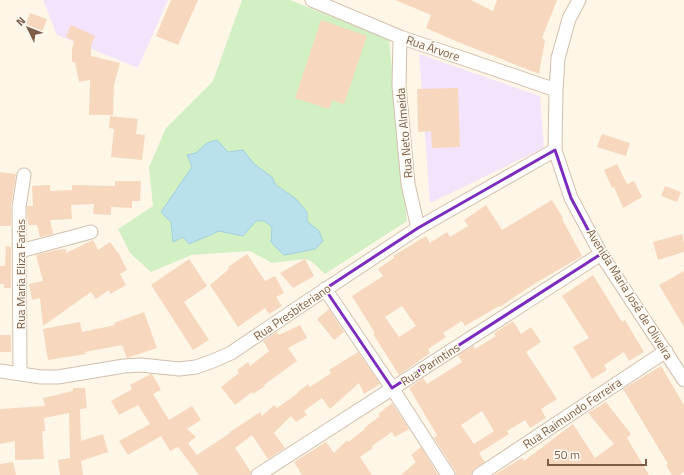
<svg xmlns="http://www.w3.org/2000/svg" width="684" height="475" viewBox="0 0 684 475" font-family="'Titillium Web',sans-serif">
<rect width="100%" height="100%" fill="#fef7e8"/>
<path fill="#f4e4fb" d="M43,0H168L138,68L57,35Z
M419,54L540,96L544,148L430,203Z"/>
<path fill="#d3efc4" d="M242,0H290L389,39L407,221L325,274L311,261L305,259L272,263L250,251L191,255L151,272L130,253L118,229L153,206L149,167L166,128L213,81Z"/>
<path fill="#bae1eb" stroke="#9fd1de" d="M217,140L228,152L243,150L254,164L272,177L276,185L296,199L307,212V221L319,231L323,241L315,249L284,255L271,242L272,227L264,221H256L243,236L219,231L189,244L183,237L173,242L171,222L161,212L192,167L187,155L196,153L207,143Z"/>
<path fill="#f7d7bd" fill-rule="evenodd" d="M171,0H198L178,45L156,36Z
M395,0H471L493,11L497,0H557L542,38L545,40L539,74L458,42L426,28L431,15Z
M30,13L47,19L42,32L25,26Z
M321,20L367,36L344,104L332,100L329,109L295,98Z
M71,25L95,36L91,45V56L120,63L114,85L113,115H89L90,80L79,82L75,62H72V49L74,41L66,37Z
M458,88L460,147L432,148L431,131L418,132L417,89Z
M110,116L138,119L136,134L145,135L142,160L111,157L114,129L109,128Z
M602,134L630,143L626,156L597,147Z
M617,164L627,184L634,181L642,197L623,208L614,187L612,188L604,170Z
M0,172L16,174L11,206V226H0Z
M115,181H141L140,201H132V208L111,207V215L93,214L94,204L71,205L72,219L50,220L53,234L40,237L37,225H28L27,208V206H33L32,186L50,185V191L72,190V185L115,186Z
M665,186L681,192L677,202L661,196Z
M552,200L563,218L562,219L582,256L534,284L500,307L499,306L465,326L462,321L443,333L446,337L428,349L430,353L399,375L373,334L375,333L352,296L383,276L378,269L394,258L393,256L426,236L430,243L447,232L450,237L468,226L464,220L486,205L502,230ZM402,306L416,326L399,337L385,317Z
M682,234L684,243V252L658,260L653,242Z
M93,240L98,250L110,242L119,254L127,270L120,274L126,285L110,294L109,290L96,299L91,292L43,326L40,298L32,300L29,284L43,281L36,255L56,250L66,249V253Z
M6,246L11,247V288H4V284H0V266H5Z
M247,254L265,281L275,276L284,293L276,297L282,306L269,314L265,308L238,327L210,285L229,269L228,267Z
M189,259L207,286L184,302L209,340L193,350L151,285Z
M305,259L314,276L293,288L280,273Z
M684,271V327L659,285Z
M593,275L622,322L625,320L644,352L629,361L624,352L604,365L607,370L592,379L573,347L589,338L562,296Z
M329,309L344,332L334,340L317,319Z
M144,312L157,348L127,358L122,345L85,352L86,354L48,360L43,329L80,322L82,332L115,325L114,323Z
M513,321L521,334L531,327L541,342L526,352L557,399L541,409L546,418L530,428L525,420L507,431L509,434L479,453L485,462L474,469L471,475H456L455,471L434,438L437,435L409,388L423,378L427,384L462,362L458,355L473,346L475,349L496,336L494,333ZM482,411L494,431L474,444L461,425Z
M300,325L307,338L288,348L297,361L264,385L265,386L253,394L252,392L235,405L221,387L239,373L237,370L248,362L250,366L269,351L263,341L277,332L279,335Z
M0,335H11V352H0Z
M358,352L380,384L364,394L359,383L330,409L322,398L304,411L307,415L296,422L291,416L274,433L285,448L268,459L252,435L235,448L251,472L250,475H199L178,447L170,451L161,436L128,455L119,441L150,424L138,405L119,415L111,401L132,389L130,385L151,374H152L161,390L153,394L169,420L192,406L201,420L187,429L196,437L188,443L197,455L230,433V432L260,412L262,416L274,405L277,408L298,393V392L308,384L310,387L331,373L329,370Z
M661,366L684,405V472L680,475H672L666,465L668,464L623,389Z
M73,388H85L87,408L80,409L81,441L103,434L108,452L81,461L83,475H60L58,460L70,458L69,413L44,418L45,431H42L44,459L15,460V441L0,444V409L45,406L43,398L73,391Z
M606,402L631,434L627,438L649,475H494L522,458L524,461L573,424L595,458L614,444L588,413Z
M392,403L409,429L395,437L392,432L372,446L373,448L360,457L372,475H302L294,462L326,442L334,453L347,440L348,442L365,429L364,428L380,416L378,414Z
M421,447L438,475H401L416,462L411,455Z
M13,462L16,475H0V464Z"/>
<g fill="none" stroke-linecap="round" stroke-linejoin="round">
<defs>
<path id="minor" d="M312,0L400,37L556,90
M579,0L569,19L558,58L556,90L555,150L571,198L601,254L684,380
M400,37L399,86L408,184L418,228
M20,251L91,232
M325,289L392,388L448,475
M0,371L41,377H58L124,366L141,365L179,369L196,367L213,361L231,353L299,307L418,228L555,150
M20,374L19,207L24,175
M258,475L601,254
M479,475L666,351"/>
</defs>
<use href="#minor" stroke="#d3bfac" stroke-width="15"/>
<use href="#minor" stroke="#fff" stroke-width="13"/>
</g>
<path fill="none" stroke="#7b2cbf" stroke-width="3" stroke-linejoin="round" d="M555,150L571,198L601,254L392,388L325,289L418,228Z"/>
<g text-anchor="middle" dominant-baseline="central" stroke-width="3" stroke-linejoin="round" paint-order="stroke">
<g font-size="12" fill="#7c5e48" stroke="#fffaf1">
<text transform="translate(433 48) rotate(19)">Rua Árvore</text>
<text transform="translate(404 133) rotate(-95)">Rua Neto Almeida</text>
<text transform="translate(20 274) rotate(-90)">Rua Maria Eliza Farias</text>
<text transform="translate(630 294) rotate(58)">Avenida Maria José de Oliveira</text>
<text transform="translate(292 312) rotate(-34)">Rua Presbiteriano</text>
<text transform="translate(430 364) rotate(-33)">Rua Parintins</text>
<text transform="translate(572 413) rotate(-34)">Rua Raimundo Ferreira</text>
</g>
</g>
<g transform="translate(28 28) rotate(313)" stroke="#fffaf1" stroke-width="3" paint-order="stroke">
<path d="M0-3L7 15L0 10L-7 15Z" fill="#7c5e48"/>
<text y="-6" font-size="11" font-weight="bold" text-anchor="middle" fill="#7c5e48">N</text>
</g>
<path d="M548 459v6h98v-6" fill="none" stroke="#7c5e48" stroke-width="2"/>
<text x="554" y="459" font-size="12" fill="#7c5e48" stroke="#fffaf1" stroke-width="3" paint-order="stroke">50 m</text>
</svg>
